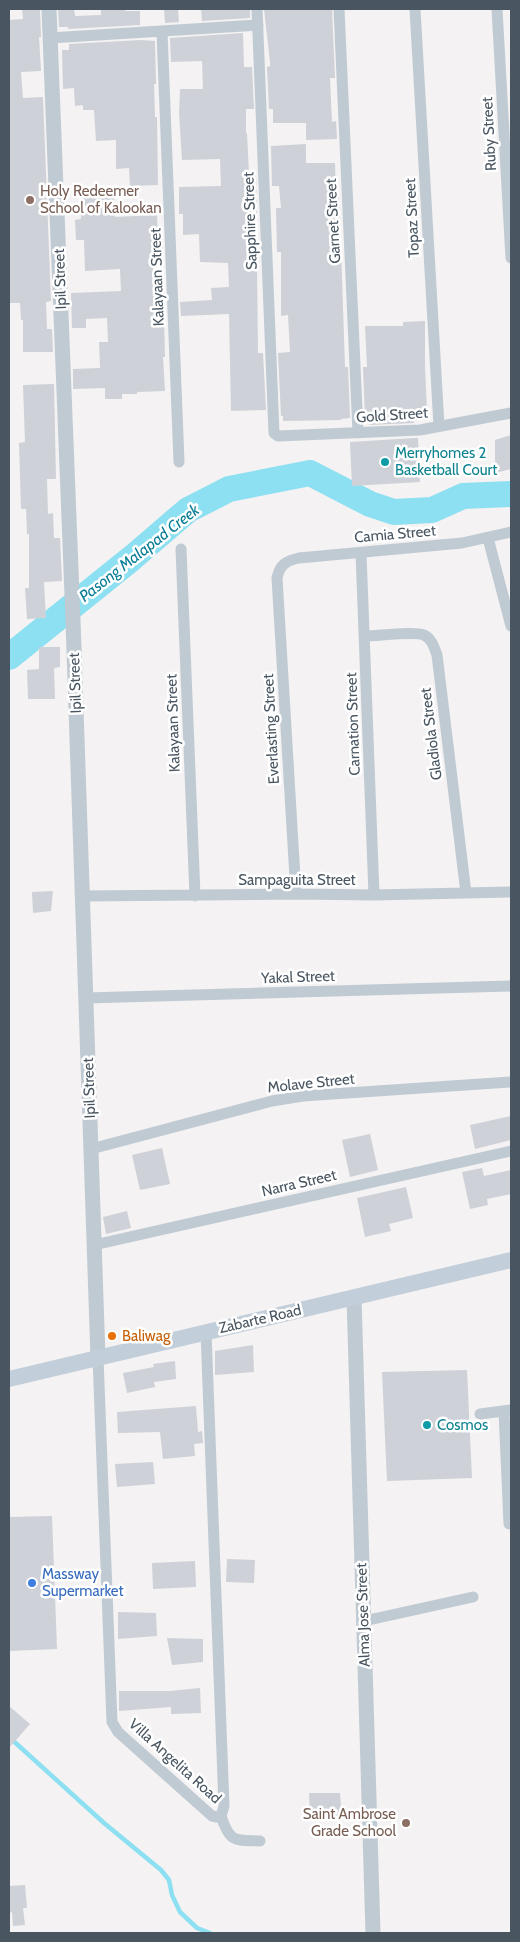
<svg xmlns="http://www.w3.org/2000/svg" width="520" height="1942" viewBox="0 0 520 1942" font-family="Cabin,sans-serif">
<rect width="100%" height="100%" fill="#f4f2f2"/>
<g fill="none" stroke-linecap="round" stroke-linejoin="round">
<path stroke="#8ce0f1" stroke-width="4.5" d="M9,1737L104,1823L161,1870L169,1880L172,1895L180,1912L197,1928L210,1933"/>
<path stroke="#8ce0f1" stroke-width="26" d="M9,657L132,558L188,510L229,489L310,473L370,504L394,512L432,510L463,496L511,494"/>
</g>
<path fill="#ced1d7" d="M22,9H40L41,37H39L41,71L21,72L23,98L43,97L51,301L46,302L47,329H52L53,352H23V320H21L20,303H9V70H10L9,20L23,19Z
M58,9H74L75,16L101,15V9H126L125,11H140V25L68,29V27H59Z
M164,9H178L179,22L165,23Z
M201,9H250V18L202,21Z
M264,9H332L335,78H330L332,122L336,121L337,139L306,140V123H273V109H269L267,67L270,66V62Z
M243,33L244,67H252L254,109H246V133H247L249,174H256L257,217L252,218L255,264H257L258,353H263L266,410L231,411L229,314L181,316L180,302L212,300L211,288L229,287L228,263L200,262L199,234L183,235V214H179V187L221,186L220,159L182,160L179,113L180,89H203L202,61L171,62L170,38Z
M141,40L155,41L156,84H154L155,117H157L158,185L130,186L129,168L116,169V140L96,141L94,110H83V105L75,106L74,88L63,89L62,50H69V44Z
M306,144V163H335L336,196H339L341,247L345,367H348L350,418L341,419V420L283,421V416H281L278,353L290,352L288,315L281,316V252H277L276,208H281L279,186H272L271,146Z
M114,195L115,217L157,215L158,238H163V267H153V290H164L166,317H164L165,357H163L165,391L137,392V394H122V399H105V388L73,389V369L100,368L99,342H108L107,318L86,319V328H72L71,293L121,291L120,269L85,271L84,240H76L75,220L81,219L80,196Z
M425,321V366L427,412H414V423L369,425V418H365L363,367H367L365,326H403V322Z
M54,384L56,479H47L48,514L53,513L54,538H60L62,581L44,582L46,618L27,619L25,588H29V534H27L26,509H21L19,443L25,442L23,385Z
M511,435V469L495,473V440Z
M415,438H418L420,482L352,486L350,442Z
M39,647H60V667L54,668L55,699H28L27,670L39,669Z
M53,891L51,911L33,913L32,892Z
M511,1116V1140L475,1149L470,1125Z
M370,1134L378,1170L350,1177L342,1140Z
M162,1148L170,1184L140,1190L132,1155Z
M482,1168L484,1176L511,1170V1194L487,1199L488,1205L470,1209L462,1172Z
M406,1187L413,1218L389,1224L391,1231L365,1237L357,1198Z
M127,1211L131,1228L106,1234L103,1217Z
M253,1345L254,1372L215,1375V1351Z
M175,1361L176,1379L154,1382L155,1387L127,1393L123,1373L154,1367L153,1364Z
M467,1370L472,1478L387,1481L382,1372Z
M196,1406L198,1432L202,1431L203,1443L194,1444L195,1456L163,1459L160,1432L118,1433L117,1412Z
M153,1462L155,1484L117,1487L115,1464Z
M52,1516L57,1649L9,1651V1517Z
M227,1559L255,1560L254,1583L226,1582Z
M195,1561L196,1587L153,1589L152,1563Z
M118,1612L156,1613L157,1636L118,1639Z
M167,1638L203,1639V1662L172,1665Z
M200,1688L201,1713L171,1714V1707L119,1711V1691H170Z
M9,1706L30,1724L9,1748Z
M309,1793H340L342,1820L310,1819Z
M25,1885L27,1908H23L25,1925L13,1926L12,1912L9,1913V1886Z"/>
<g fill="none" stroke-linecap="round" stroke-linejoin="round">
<path stroke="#c0cad2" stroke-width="11" d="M257,9L274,433L278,436L420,430L511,413
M339,9L358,433
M415,9L439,426
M497,9L511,258
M162,32L179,462
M50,38L258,25
M488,538L511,626
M181,549L195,896
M361,553L374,895
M365,636C377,636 415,631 424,635C432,639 434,647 437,655L466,893
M296,894L277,578C280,564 286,561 299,558L462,543L511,532
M83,896L296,894L374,895L511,892
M86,998L511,986
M91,1149L272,1101L303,1096L511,1082
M94,1245L511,1151
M206,1332L224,1806L221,1816
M98,1358L112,1722L118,1732L212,1816L217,1817L221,1816
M504,1411L509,1524
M480,1414L511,1410
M364,1621L473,1597
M221,1816C230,1843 234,1840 260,1841"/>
<path stroke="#c0cad2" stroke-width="15" d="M49,9L73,620L98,1358
M354,1297L373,1933"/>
<path stroke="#c2ced9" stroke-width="16" d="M9,1379L511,1260"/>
</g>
<g fill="#8d6e63" stroke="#fff" stroke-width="2">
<circle cx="30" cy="200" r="5"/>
<circle cx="406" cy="1823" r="5"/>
</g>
<g fill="#0f9aa8" stroke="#fff" stroke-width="2">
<circle cx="385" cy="462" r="5"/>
<circle cx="427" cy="1425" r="5"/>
</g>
<circle fill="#e8710a" stroke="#fff" stroke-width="2" cx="112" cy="1336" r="5"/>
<circle fill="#3f7fe0" stroke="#fff" stroke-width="2" cx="32" cy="1583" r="5"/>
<g text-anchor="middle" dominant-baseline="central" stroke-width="5" stroke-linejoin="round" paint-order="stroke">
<g font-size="15" fill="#495661" stroke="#fff">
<text transform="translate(489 134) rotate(-93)">Ruby Street</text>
<text transform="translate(412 218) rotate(-93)">Topaz Street</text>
<text transform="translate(250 221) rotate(-92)">Sapphire Street</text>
<text transform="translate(333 221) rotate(-93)">Garnet Street</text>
<text transform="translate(157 277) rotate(-92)">Kalayaan Street</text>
<text transform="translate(60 279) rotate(-92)">Ipil Street</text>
<text transform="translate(392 415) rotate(-4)">Gold Street</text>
<text transform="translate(395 534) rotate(-5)">Camia Street</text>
<text transform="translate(75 683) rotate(-92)">Ipil Street</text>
<text transform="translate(173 723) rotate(-92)">Kalayaan Street</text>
<text transform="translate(353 724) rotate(-92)">Carnation Street</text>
<text transform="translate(271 729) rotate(-93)">Everlasting Street</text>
<text transform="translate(431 734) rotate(-97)">Gladiola Street</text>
<text x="297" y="880">Sampaguita Street</text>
<text transform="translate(298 977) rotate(-2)">Yakal Street</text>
<text transform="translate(311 1083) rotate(-6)">Molave Street</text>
<text transform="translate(89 1088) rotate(-92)">Ipil Street</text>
<text transform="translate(299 1183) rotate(-13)">Narra Street</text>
<text transform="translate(260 1319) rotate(-13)">Zabarte Road</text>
<text transform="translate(363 1615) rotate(-92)">Alma Jose Street</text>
<text transform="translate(175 1761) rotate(42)">Villa Angelita Road</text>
</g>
<g font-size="15" fill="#785e54" stroke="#fff" text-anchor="start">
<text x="40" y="191">Holy Redeemer<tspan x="40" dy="17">School of Kalookan</tspan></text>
<text x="396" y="1814" text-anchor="end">Saint Ambrose<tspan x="396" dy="17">Grade School</tspan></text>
</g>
<g font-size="15" fill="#0d838f" stroke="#fff" text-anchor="start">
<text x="395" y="453">Merryhomes 2<tspan x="395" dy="17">Basketball Court</tspan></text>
<text x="437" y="1425">Cosmos</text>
</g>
<g font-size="15" fill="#c56008" stroke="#fff" text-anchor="start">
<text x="122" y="1336">Baliwag</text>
</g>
<g font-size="15" fill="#366cbe" stroke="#fff" text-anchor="start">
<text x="42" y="1574">Massway<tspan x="42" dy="17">Supermarket</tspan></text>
</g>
<g font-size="16" font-style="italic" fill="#087d96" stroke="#fff">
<text transform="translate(139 553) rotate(-38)">Pasong Malapad Creek</text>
</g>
</g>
<rect width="520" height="1942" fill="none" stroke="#495661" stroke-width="20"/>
</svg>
